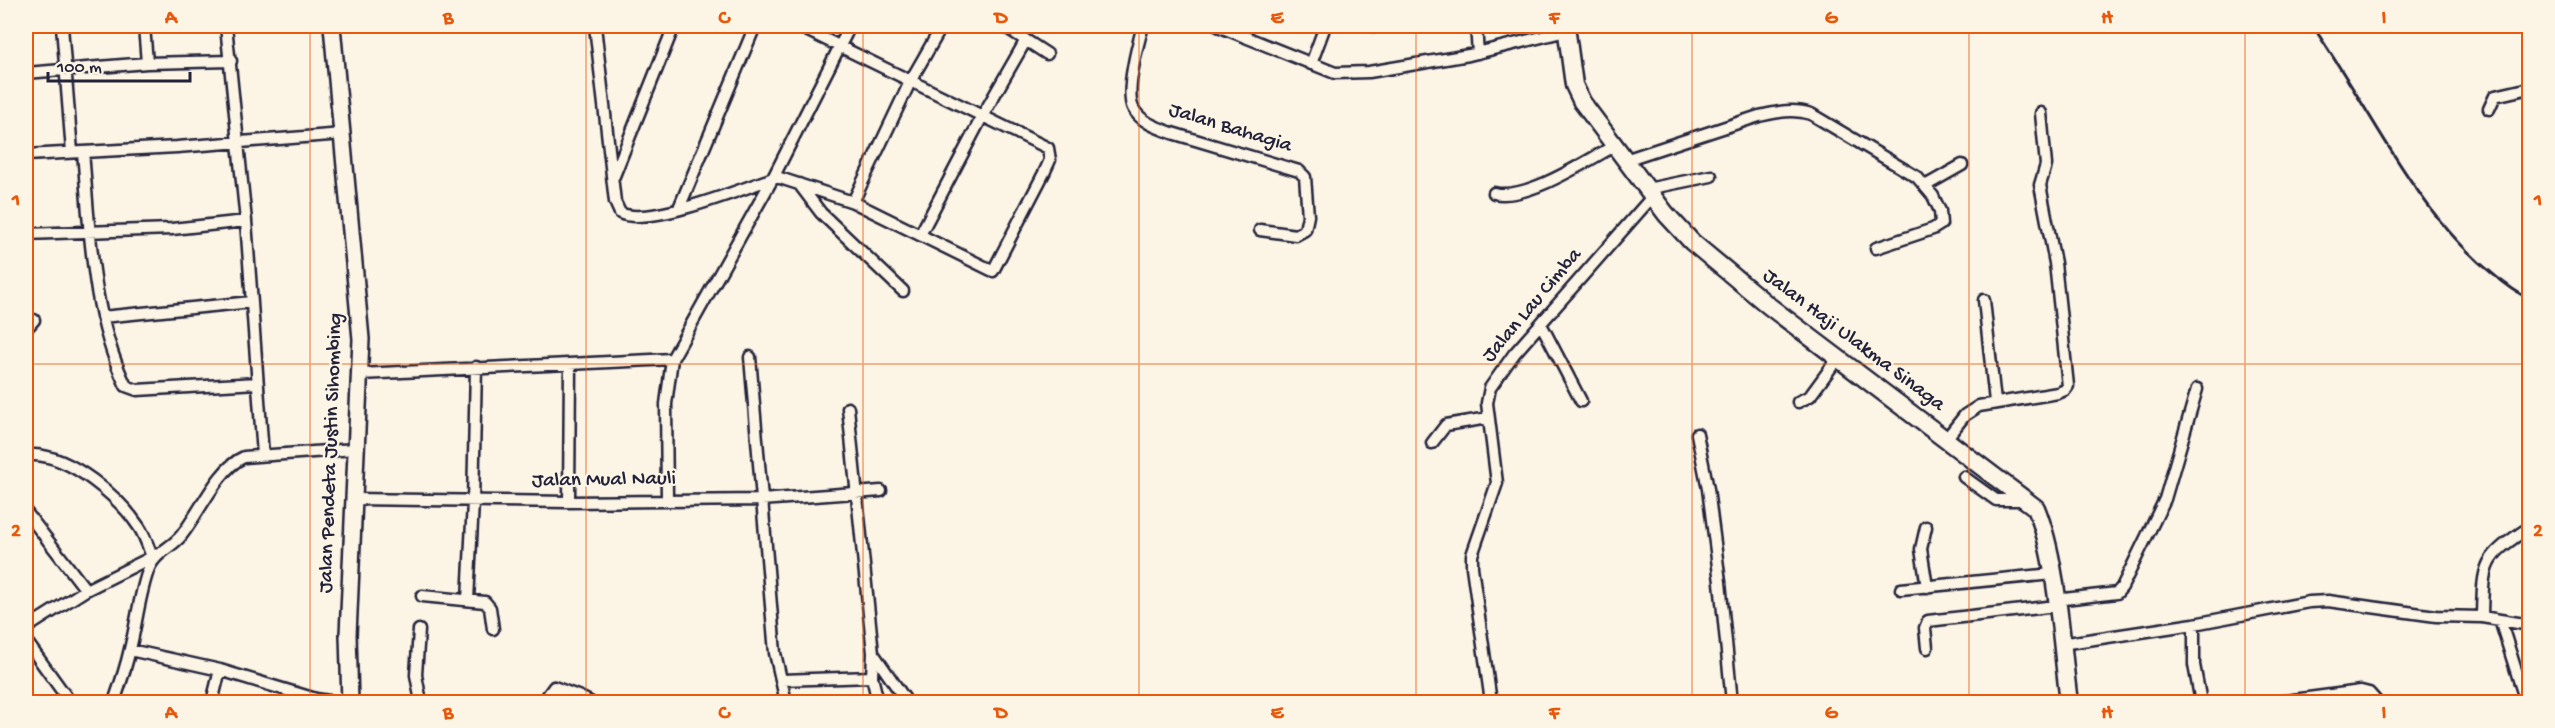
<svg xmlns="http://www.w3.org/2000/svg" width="2555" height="728" viewBox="0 0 2555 728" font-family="'Gochi Hand',sans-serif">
<rect width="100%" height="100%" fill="#fcf5e5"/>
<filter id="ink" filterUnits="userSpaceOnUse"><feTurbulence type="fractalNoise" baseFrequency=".0167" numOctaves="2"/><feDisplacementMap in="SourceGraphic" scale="12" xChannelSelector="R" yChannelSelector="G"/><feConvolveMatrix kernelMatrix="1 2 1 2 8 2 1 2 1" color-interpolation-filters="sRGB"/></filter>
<g filter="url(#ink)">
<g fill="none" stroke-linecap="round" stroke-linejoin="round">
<defs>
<path id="street" d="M62,26L72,152
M144,26L147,63
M226,26L246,221L263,455
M595,26L615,202L620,213C648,227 743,189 773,178H780L853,202L993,271L1045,171L1050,160L1048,148L798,26
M1004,26L1047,54
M1143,26C1138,43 1125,92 1133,108C1140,122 1158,128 1172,133L1299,171L1305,177L1308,216L1305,230L1296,235L1260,230
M1218,26L1335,73L1369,72L1469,55L1566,31
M1374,26H1392
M1476,26L1478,53
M1311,64L1325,26
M26,73L147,63L231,61
M2489,109L2495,96L2530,88
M83,152C90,230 91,314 126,386L137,390L257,383
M26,155L177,147L343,134
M1625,160L1759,116C1777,112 1793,108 1811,114L1917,177L1933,196L1940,211L1941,224L1933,229L1876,248
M614,176L674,26
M799,184L821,213L903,291
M1925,186L1962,165
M1647,189L1711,176
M1494,193C1526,201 1585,162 1614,146
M853,202L911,80L942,26
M679,208L755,26
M26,234L172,229L246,221
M920,235L983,115L1026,40
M1984,300L1995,402
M102,317L252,302
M1541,324L1581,401
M26,329L34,320
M750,357L775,653L786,702
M360,374L672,359
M1798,402L1810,396L1838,358
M848,408L873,653L872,677L878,702
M1697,434L1708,489L1720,582L1732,702
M1946,439L1965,415L1979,406L2058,393L2065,390L2068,386L2055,263L2040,185L2046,165L2041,113
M1432,443L1446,425L1488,418
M34,455C71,456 119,497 139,527C145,536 148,546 152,557
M1964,477L1996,500H2024
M353,499L569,502L761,500L881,491
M667,500L666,404L672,359L773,178L850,26
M569,502L570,364
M26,512L86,590
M1926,527L1921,549L1927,587
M1901,589L2052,574
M422,596L485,602L490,608L493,629
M468,600L473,502L476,367
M2055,600L2117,593L2122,587L2165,499L2197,389
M2482,617C2483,562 2483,558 2530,527
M2500,620L2526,702
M2194,624V665L2201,702
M26,628L86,590L158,554
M419,630L416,675L421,702
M26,641L70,702
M2061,644L2194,624L2309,602L2328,601L2436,616L2482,617L2530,625
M1927,648L1925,628L1928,621L2056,606
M130,650L220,670L316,699L335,702
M873,653L907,702
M781,680L872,677
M114,702C120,685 126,667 130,649C137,622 139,595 149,568C155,553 171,548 181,536C199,514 218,468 244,457L355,449
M212,702L220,670
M543,702L554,687L580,697L590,702
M1491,702L1472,567V555L1497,483L1487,403L1490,388L1514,354L1652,197
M2277,702L2361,691L2369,693L2377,702"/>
<path id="secondary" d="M332,26L361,339L348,635L350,702"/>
<path id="primary" d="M1566,26L1574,85L1582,102L1666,214L1692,242L1769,306L2036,508C2058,562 2061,644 2069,702"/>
</defs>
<use href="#street" stroke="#22223b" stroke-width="15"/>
<use href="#secondary" stroke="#22223b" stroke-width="20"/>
<use href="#primary" stroke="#22223b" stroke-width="21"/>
<use href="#street" stroke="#fcf5e5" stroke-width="10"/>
<use href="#secondary" stroke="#fcf5e5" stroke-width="15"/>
<use href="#primary" stroke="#fcf5e5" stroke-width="16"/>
<path stroke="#22223b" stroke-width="3" d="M2313,26C2334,58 2354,90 2374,123C2416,192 2458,258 2530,300"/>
</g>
</g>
<path fill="none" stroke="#e8590c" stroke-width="1.5" stroke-opacity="0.55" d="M310,26V702M586,26V702M863,26V702M1139,26V702M1416,26V702M1692,26V702M1969,26V702M2245,26V702M26,364H2530"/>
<g text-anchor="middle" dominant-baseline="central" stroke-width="4.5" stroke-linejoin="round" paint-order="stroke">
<g font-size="21" fill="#22223b" stroke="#fcf5e5">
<text transform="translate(1230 129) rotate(17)">Jalan Bahagia</text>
<text transform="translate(1533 306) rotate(-50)">Jalan Lau Cimba</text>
<text transform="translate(1853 341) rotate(37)">Jalan Haji Ulakma Sinaga</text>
<text transform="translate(332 453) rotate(-88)">Jalan Pendeta Justin Sihombing</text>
<text transform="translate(604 481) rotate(-1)">Jalan Mual Nauli</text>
</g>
</g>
<rect width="2555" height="728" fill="none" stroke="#fcf5e5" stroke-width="66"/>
<path d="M48 72v9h142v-9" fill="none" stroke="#22223b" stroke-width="3"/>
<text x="57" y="72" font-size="18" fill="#22223b" stroke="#fcf5e5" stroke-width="4.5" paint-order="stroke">100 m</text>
<rect x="33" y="33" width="2489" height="662" fill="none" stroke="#e8590c" stroke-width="2"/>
<g font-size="20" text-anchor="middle" font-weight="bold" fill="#e8590c">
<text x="171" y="23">A</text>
<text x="448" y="23">B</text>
<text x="724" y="23">C</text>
<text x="1001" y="23">D</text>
<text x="1277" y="23">E</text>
<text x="1554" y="23">F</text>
<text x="1831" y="23">G</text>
<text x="2107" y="23">H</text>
<text x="2384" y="23">I</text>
<text x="16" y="205">1</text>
<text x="2538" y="205">1</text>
<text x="16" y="536">2</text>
<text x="2538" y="536">2</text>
<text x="171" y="718">A</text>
<text x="448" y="718">B</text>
<text x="724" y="718">C</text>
<text x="1001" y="718">D</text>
<text x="1277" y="718">E</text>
<text x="1554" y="718">F</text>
<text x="1831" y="718">G</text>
<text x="2107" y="718">H</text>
<text x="2384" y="718">I</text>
</g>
</svg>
